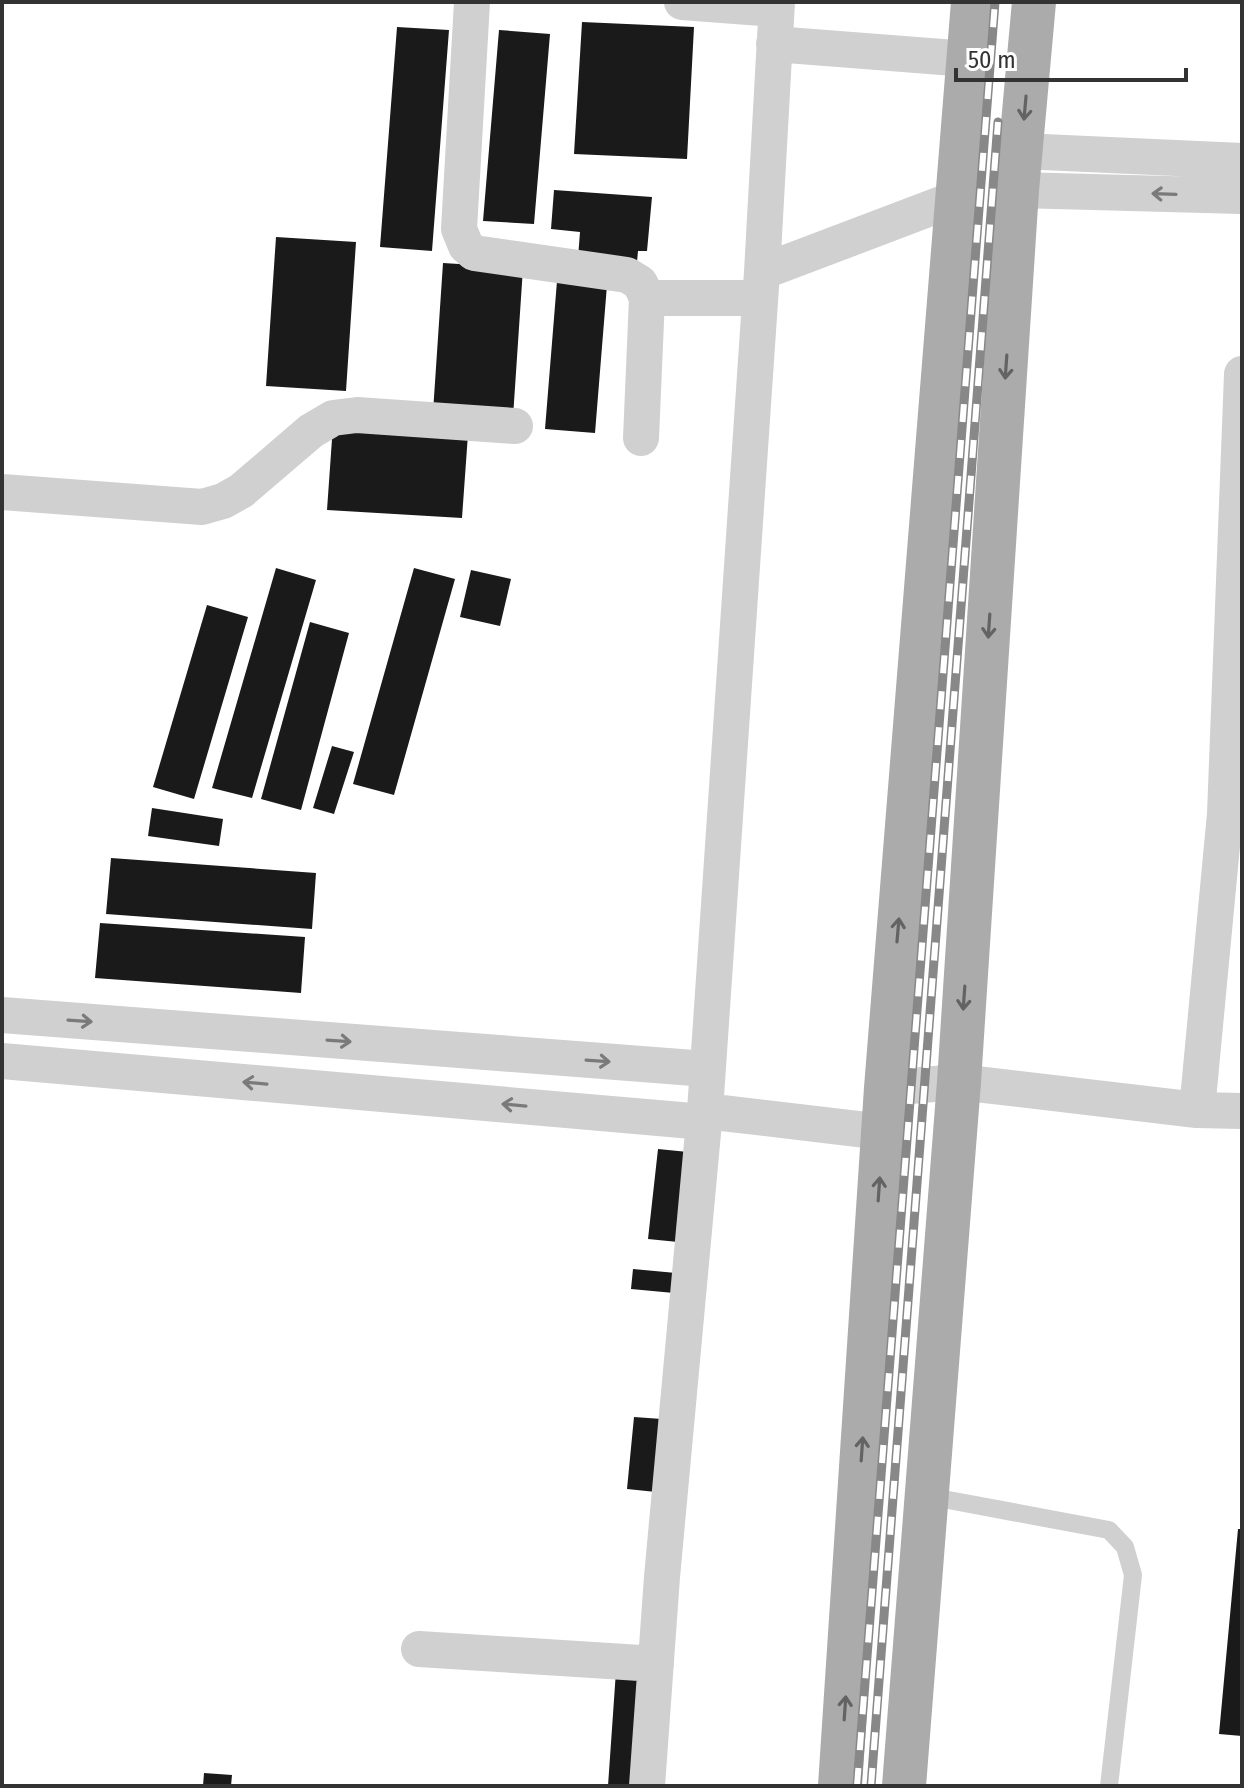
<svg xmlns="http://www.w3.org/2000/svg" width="1244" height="1788" viewBox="0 0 1244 1788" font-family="'Fira Sans Condensed',sans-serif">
<rect width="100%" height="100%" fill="#fff"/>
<path fill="#1a1a1a" d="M582,22L694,27L687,159L574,154Z
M397,27L449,30L432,251L380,247Z
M499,30L550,34L534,224L483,221Z
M554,190L652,197L647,251H638L637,262L578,258L580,232L551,229Z
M276,237L356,242L346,391L266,386Z
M443,263L523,268L513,417L433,412Z
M557,281L607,285L595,433L545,429Z
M333,425L468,434L462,518L327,510Z
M276,568L316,580L252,798L212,788Z
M414,568L455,579L394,795L353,784Z
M471,570L511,579L500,626L460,617Z
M207,605L248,617L194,799L153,787Z
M310,622L349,633L301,810L261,799Z
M332,746L354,752L334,814L313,808Z
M152,808L223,819L219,846L148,836Z
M111,858L316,873L312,929L106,914Z
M100,923L305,937L301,993L95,978Z
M658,1149L688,1152L678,1242L648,1239Z
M633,1269L676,1273L674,1293L631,1289Z
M634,1417L662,1419L656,1492L627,1489Z
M1238,1529H1242V1736L1219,1734Z
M616,1671L646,1673L638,1786H608Z
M204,1773L232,1775L231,1786H203Z"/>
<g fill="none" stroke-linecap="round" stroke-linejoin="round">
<path stroke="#d0d0d0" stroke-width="18" d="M927,1496L1109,1530L1125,1547L1133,1575L1109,1786"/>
<path stroke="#d0d0d0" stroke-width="36" d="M472,2L459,229L466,246L474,253L627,275L640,283L647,298H760
M682,2L776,9
M774,44L968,59
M1021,151L1242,161
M1017,190L1242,196
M762,272L957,198
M641,438L647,298
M2,492L202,507L223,501L241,491L311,431L333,418L357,415L515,426
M2,1015L707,1069
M2,1061L704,1122
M886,1088L959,1082L1197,1110L1242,1111
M1197,1110L1225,814L1242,374
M705,1111L883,1132
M419,1649L656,1664
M647,1786L662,1577L705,1111L762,272L777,2"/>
<path stroke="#ababab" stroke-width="44" d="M840,1786L886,1088L973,2
M904,1786L959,1082L1017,190L1034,2"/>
<defs>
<path id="rail" d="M857,1786L995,2
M871,1786L998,122"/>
</defs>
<use href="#rail" stroke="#888" stroke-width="9"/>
<use href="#rail" stroke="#fff" stroke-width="6" stroke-dasharray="18" stroke-linecap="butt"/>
</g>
<defs><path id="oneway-shaft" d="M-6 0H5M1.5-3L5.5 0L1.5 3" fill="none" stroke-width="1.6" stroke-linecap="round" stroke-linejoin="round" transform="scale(2)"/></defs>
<g stroke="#636363">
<use href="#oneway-shaft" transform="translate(1025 108) rotate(95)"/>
<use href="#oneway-shaft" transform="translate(1006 367) rotate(94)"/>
<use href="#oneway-shaft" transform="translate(989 626) rotate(94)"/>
<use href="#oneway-shaft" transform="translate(898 930) rotate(-85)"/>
<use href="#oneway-shaft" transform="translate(964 998) rotate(94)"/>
<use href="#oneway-shaft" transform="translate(879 1189) rotate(-86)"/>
<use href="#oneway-shaft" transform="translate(862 1449) rotate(-86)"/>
<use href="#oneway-shaft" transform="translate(845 1708) rotate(-86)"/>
</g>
<g stroke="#7a7a7a">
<use href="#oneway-shaft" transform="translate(1164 194) rotate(-178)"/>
<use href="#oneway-shaft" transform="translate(80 1021) rotate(4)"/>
<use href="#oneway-shaft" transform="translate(339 1041) rotate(4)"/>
<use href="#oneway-shaft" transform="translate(598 1061) rotate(4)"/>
<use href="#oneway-shaft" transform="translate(255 1083) rotate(-175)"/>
<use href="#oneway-shaft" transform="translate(514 1105) rotate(-175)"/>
</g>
<rect width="1244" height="1788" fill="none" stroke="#333333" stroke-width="8"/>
<path d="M956 68v12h230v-12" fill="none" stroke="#333333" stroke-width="4"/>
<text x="968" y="68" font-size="24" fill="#333333" stroke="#ffffff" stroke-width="6" paint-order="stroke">50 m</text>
</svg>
